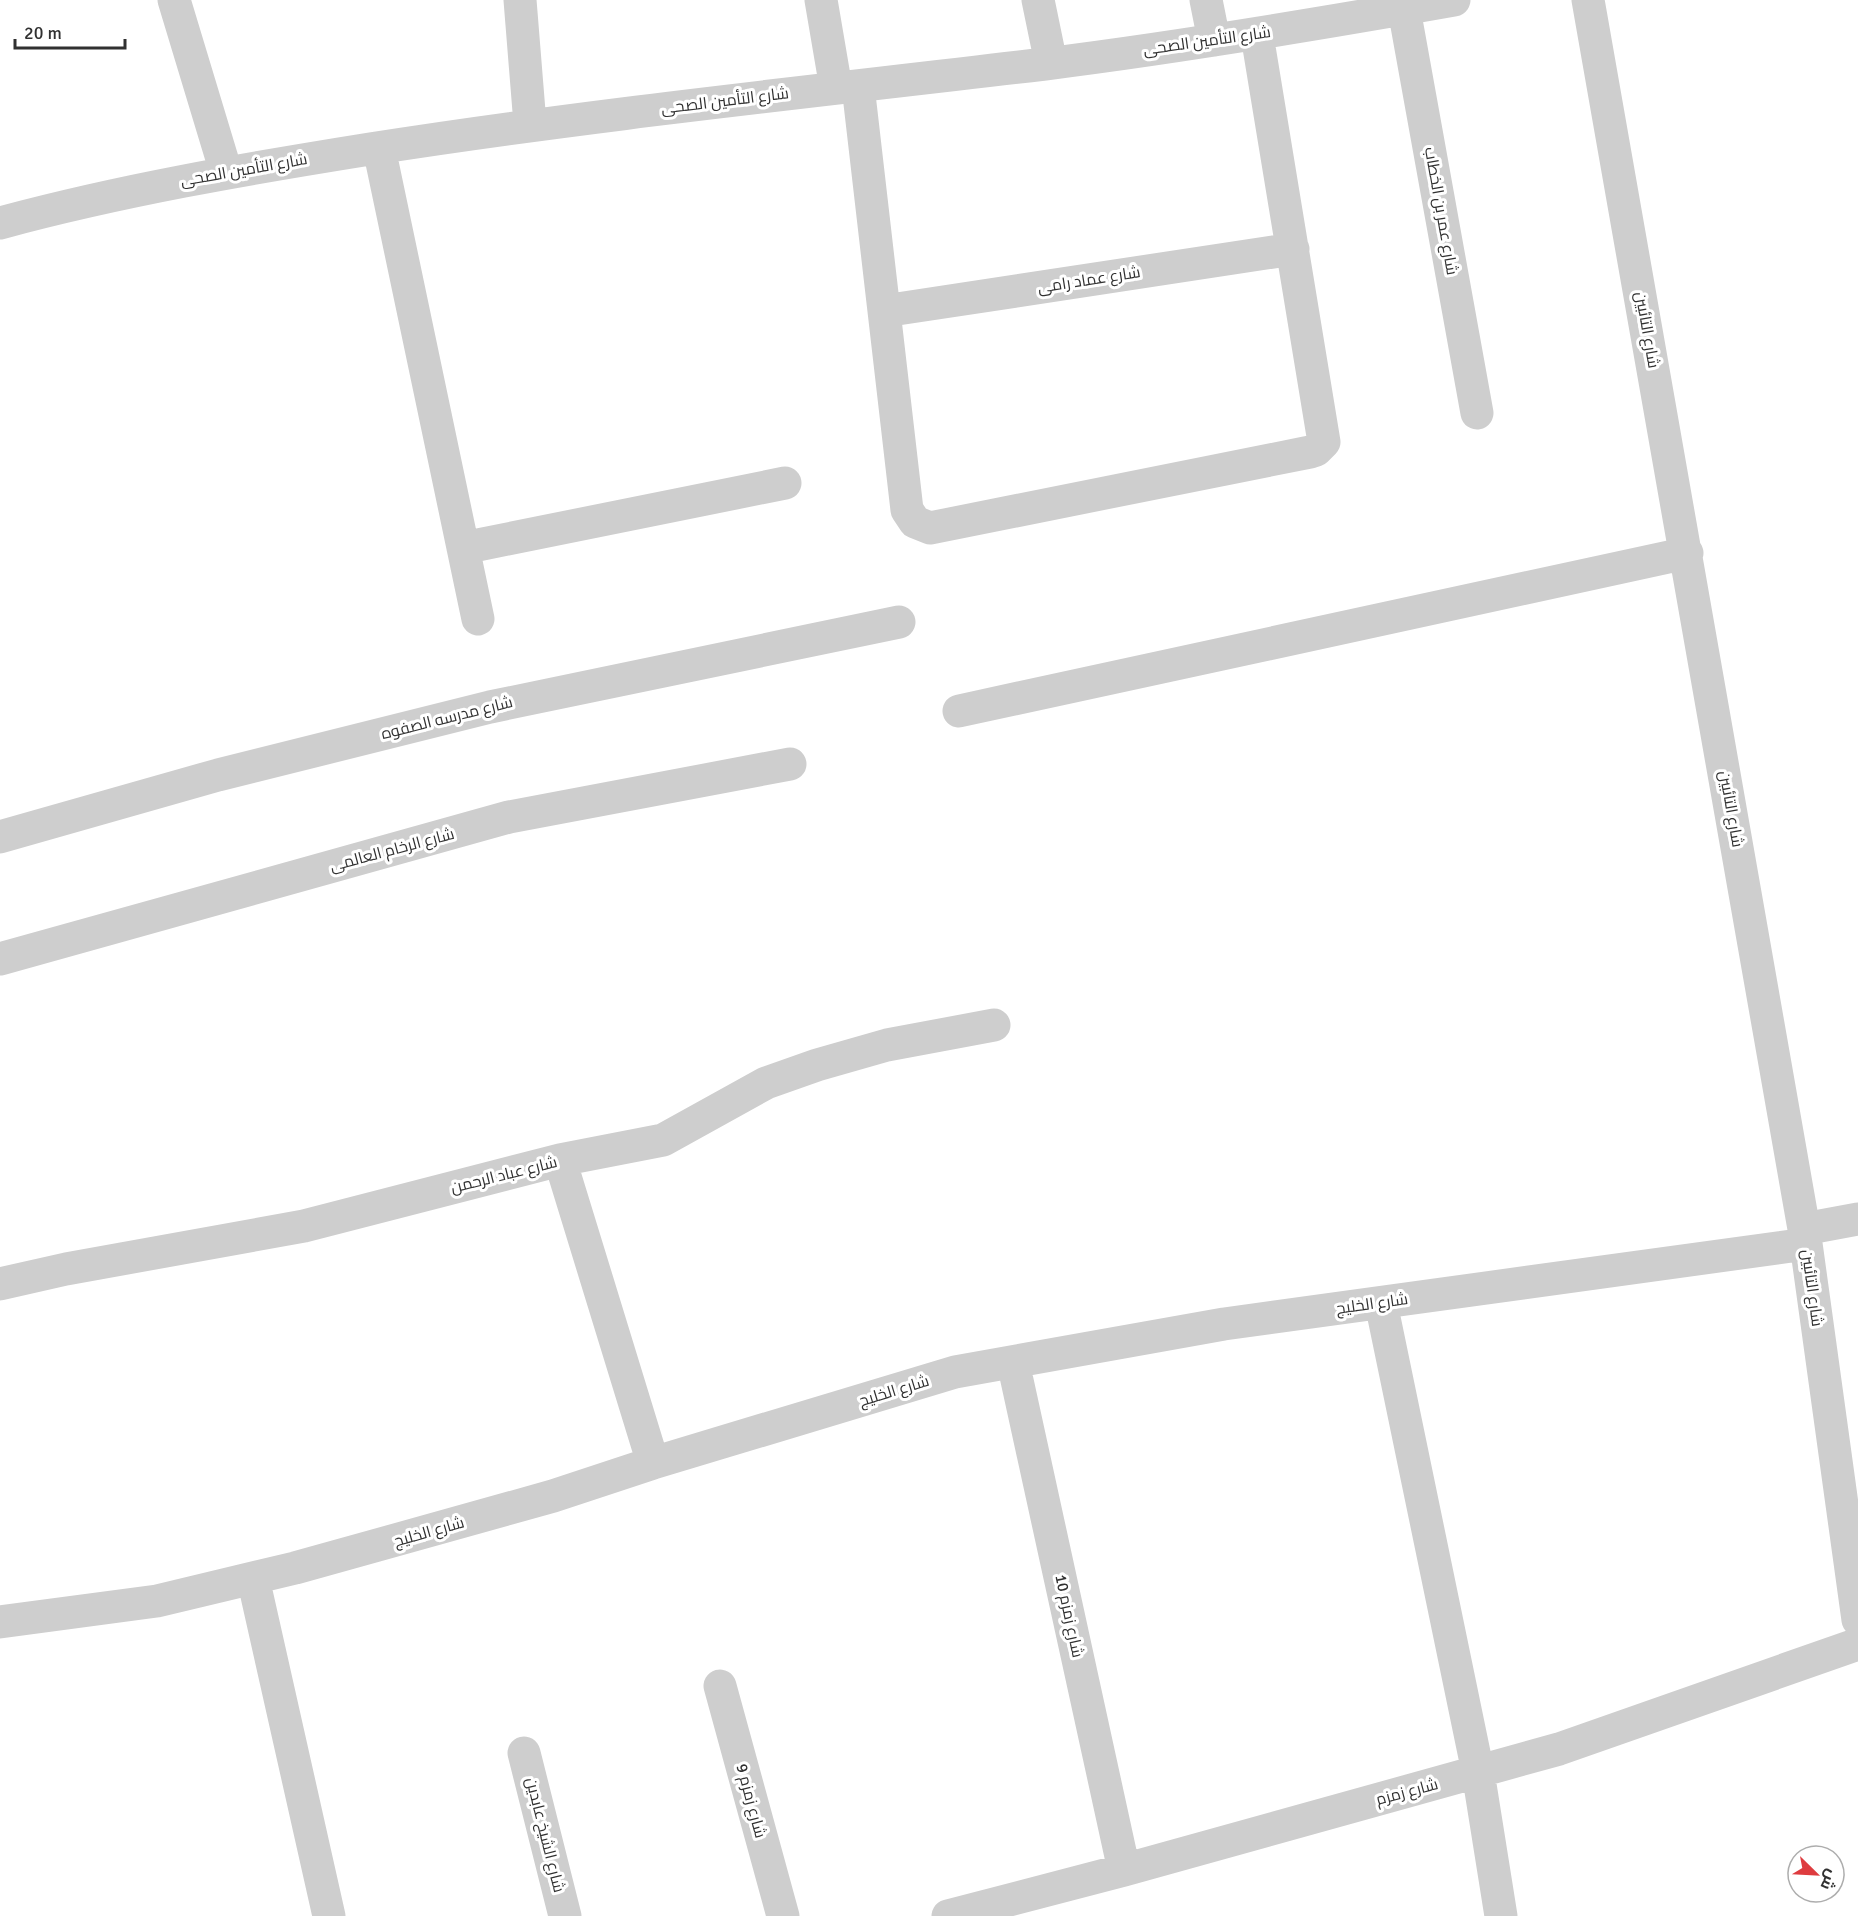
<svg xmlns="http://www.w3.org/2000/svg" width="1858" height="1916" viewBox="0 0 1858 1916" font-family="Signika,Cairo,sans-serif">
<rect width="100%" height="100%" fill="#fff"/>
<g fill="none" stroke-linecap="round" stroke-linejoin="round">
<path stroke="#cecece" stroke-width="33" d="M174,0L226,172
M520,0L530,124
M821,0L836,88
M1038,0L1051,63
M1206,0L1214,40
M1588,0L1804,1229L1858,1620
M1404,9L1477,413
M858,86L907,510L915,522L930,528L1310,452L1316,450L1324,442L1257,35
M379,148L478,619
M0,223C122,190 245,169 370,149C594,114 819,91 1045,64C1182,47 1318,24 1454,0
M884,311L1293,249
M463,548L785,483
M959,711L1687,553
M0,837L218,775L490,707L899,622
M0,959L509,817L790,764
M560,1160L653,1463
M1804,1229L1858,1219
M0,1284L66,1269L304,1226L560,1160L663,1140L766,1083L817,1065L887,1045L994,1025
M1381,1303L1478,1772L1501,1916
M1013,1362L1124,1870
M253,1578L329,1916
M0,1622L157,1601L295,1568L553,1496L653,1463L955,1372L1224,1324L1806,1244
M720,1686L783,1916
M524,1753L565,1916
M948,1916L1124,1870L1559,1749L1858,1644"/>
</g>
<g text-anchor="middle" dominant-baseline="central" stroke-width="6" stroke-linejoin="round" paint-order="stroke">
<g font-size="16" fill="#313131" stroke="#fff">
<text transform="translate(1207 41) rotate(-8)">شارع التأمين الصحى</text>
<text transform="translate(725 101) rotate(-7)">شارع التأمين الصحى</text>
<text transform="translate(244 170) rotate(-10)">شارع التأمين الصحى</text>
<text transform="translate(1441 211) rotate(80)">شارع عمر بن الخطاب</text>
<text transform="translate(1089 280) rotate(-9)">شارع عماد رامى</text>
<text transform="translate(1647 330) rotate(80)">شارع التائبين</text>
<text transform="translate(447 718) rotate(-14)">شارع مدرسه الصفوه</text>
<text transform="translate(1731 809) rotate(80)">شارع التائبين</text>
<text transform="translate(392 850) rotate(-15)">شارع الرخام العالمى</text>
<text transform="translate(504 1175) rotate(-14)">شارع عباد الرحمن</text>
<text transform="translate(1812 1288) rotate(82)">شارع التائبين</text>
<text transform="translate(1372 1304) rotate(-8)">شارع الخليج</text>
<text transform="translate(894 1391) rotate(-17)">شارع الخليج</text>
<text transform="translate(429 1532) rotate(-16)">شارع الخليج</text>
<text transform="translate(1069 1616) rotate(78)">شارع زمزم 10</text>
<text transform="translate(1407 1792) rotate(-15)">شارع زمزم</text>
<text transform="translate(751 1801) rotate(75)">شارع زمزم 9</text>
<text transform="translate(545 1835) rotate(76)">شارع الشيخ عابدين</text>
</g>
</g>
<g transform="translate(1816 1874) rotate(114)"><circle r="28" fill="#ffffff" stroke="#adadad" stroke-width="1.5"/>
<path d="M0-4.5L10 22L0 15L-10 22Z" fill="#de3c3f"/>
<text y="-9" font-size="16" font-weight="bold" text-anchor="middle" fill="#313131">ش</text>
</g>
<path d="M15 39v9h110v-9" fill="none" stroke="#313131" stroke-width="3"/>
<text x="24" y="39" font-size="18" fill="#313131" stroke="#ffffff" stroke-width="4.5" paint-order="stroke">20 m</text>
</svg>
